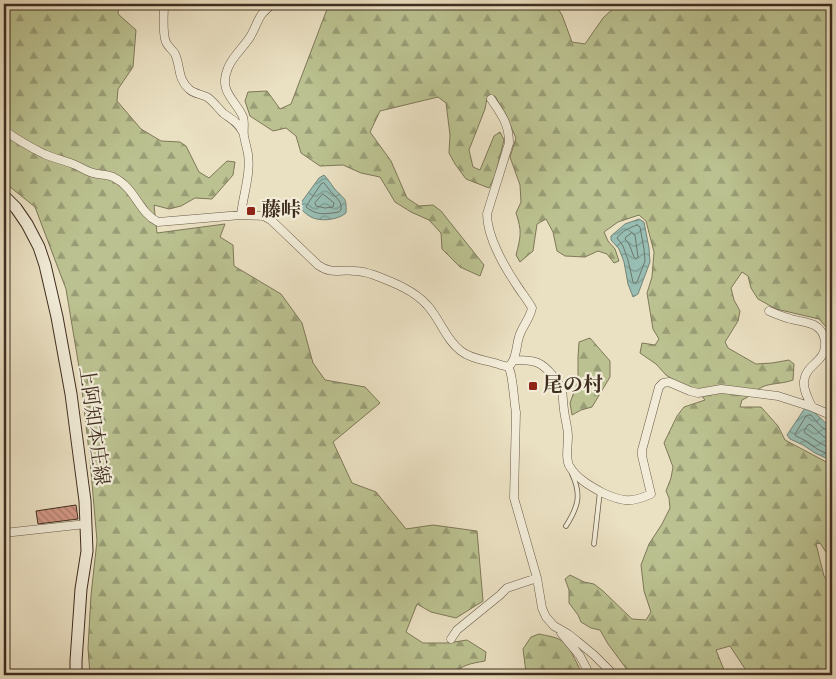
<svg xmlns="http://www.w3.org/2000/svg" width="836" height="679" viewBox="0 0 836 679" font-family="Vollkorn,'Noto Serif JP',serif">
<defs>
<pattern id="forest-firs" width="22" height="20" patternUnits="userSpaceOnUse" patternTransform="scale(1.25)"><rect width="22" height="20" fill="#bbc190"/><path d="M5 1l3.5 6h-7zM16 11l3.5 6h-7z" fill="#999d75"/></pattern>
<pattern id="water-waves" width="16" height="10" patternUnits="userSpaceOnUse" patternTransform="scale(1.25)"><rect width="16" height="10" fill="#98bdb3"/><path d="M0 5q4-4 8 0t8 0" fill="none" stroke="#7d9a91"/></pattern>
<pattern id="building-back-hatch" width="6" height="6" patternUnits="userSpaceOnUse" patternTransform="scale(1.25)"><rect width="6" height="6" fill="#d29785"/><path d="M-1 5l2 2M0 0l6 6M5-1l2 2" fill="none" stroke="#ac7c6c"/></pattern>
</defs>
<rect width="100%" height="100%" fill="#eae0c2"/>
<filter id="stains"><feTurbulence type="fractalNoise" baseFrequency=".004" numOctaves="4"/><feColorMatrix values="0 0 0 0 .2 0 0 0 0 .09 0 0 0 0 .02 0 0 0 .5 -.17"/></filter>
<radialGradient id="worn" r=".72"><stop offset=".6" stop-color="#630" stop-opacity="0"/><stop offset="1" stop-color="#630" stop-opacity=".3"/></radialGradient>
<path fill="url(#forest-firs)" stroke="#7e7858" d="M4,4H119L118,14L136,30L133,67L118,89L117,101L141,129L161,141L180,142L186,146L199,172L209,178L227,161L235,162L233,175L212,199L195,198L181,206L169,209L154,205L157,233L225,224L220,237L233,245L234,266L281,294L302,323L313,363L325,380L365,387L380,403L333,442L352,483L376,492L406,529L433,525L477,531L483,601L456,618L431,612L417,604L406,632L423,643H448L467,640L486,652L485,661C469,664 464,664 452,675H90L88,648L91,595L97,541L90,460L80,373L66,289L35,207L4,182Z
M329,4H555L562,15L572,42L585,44L603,18L618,4H832V347L827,328L819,319L776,309L758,299L751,288L748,276L742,272L731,288L734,300L740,311L738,321L725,342L728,348L756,364L772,363L789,360L794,364L793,380C783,384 770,383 762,387C754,391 750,397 742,400L740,407H761L778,426L785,440L832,465V568L826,552L820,543L816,544L824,576L832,588L831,605L832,607V664L827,675H749L730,646L716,650L726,675H631L608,644L600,630L591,628L581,622L578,615L569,603V590L565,579L570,575L584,582L594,584L603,591L632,619L646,620L651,612L644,591L641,565L649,544L662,524L670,508L669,498L666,491L671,478L673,467L664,443L677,416L684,407L705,400L697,391L685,387L666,375L656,364L640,353L642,343L655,345L659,339L653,329L647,293L652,277L654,252L646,221L639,215L618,222L604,232L608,241L615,249L619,261L614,263L607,254L598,251L585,257L565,256L557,251L553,232L546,219L537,224L533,251L520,262L516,255C521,236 522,231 516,213L521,202L520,185L510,157L516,138L507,118L495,96L487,98L485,109L469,150L473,167L480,170L494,136L500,132L504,140L495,176L489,188L466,179L455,164L449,153L450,135L446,103L438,97L380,111L370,132L391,161L407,198L419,206L433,205L441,211L484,265L480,276L460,267L442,249L441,233L429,220L411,212L395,202L380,177L361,173L343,165L320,166L301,153L296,136L286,128L273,131L250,116L245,101L248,92L267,91L280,109L291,104Z
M590,338L610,361V377L592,407L581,410L572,415L570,403L578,381V357L579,342Z
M539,634C547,636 559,637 565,643C570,648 580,669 582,675H530L526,672L523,649L531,637Z"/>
<path fill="url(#water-waves)" stroke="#758478" d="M324,175C328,179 331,184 334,188C344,200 347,196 346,213C338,220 320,222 311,217C307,215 304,212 301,209L300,204L319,178Z
M639,219L644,222L649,248L650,262L638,294L633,297L628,284L624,262L619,249L611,240V236L625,224Z
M805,408L813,411L832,429V461L815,453L803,445L790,439L787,435Z"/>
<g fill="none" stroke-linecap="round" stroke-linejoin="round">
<path stroke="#6c766a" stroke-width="1" d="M324,183C327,186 329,190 332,193C337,199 342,201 341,210L339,212C326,214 317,216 306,207L307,205L321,184Z
M323,194L334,203L333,207L325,208L316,206L315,203Z
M637,225L640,227L644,249L645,261L637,282L635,283L633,282L628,260L623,246L617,238C622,231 629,228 637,225Z
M632,233L635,235L638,257L636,259L634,257L629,244L625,239L626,237Z
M832,432C823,431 817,422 811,415H808L806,416L795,434L796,436L806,441L817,449L832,456
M832,439L824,437L810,424L808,425L804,431L805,433L820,443L832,449"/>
</g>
<path fill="url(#building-back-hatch)" stroke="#402e20" d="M76,505L78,519L38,524L36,511Z"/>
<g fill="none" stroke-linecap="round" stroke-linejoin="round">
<defs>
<path id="service" d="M566,526C578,507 582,495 572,474
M594,544L600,491"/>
<path id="minor" d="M164,4C164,14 162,33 166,42C168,47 173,50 175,54C181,67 177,78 189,89C194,94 201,94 207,97C213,101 218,108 223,113C231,119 238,122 242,131
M491,99C502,115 509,124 509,143L487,214C487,236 504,266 516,284C521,292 527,299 532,308C530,319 522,326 519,337C516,346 517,356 511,364
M4,130C16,139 30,147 44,154C53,158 63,160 73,164C79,166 84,170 90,172C97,175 106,174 113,177C136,188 138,212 158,222L241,215L264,216L271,220L318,265C332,275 340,269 355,271C361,271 368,273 374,275C392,282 414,290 427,305C440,319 446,340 461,351C472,360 489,360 501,365C504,366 507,366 508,367C513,372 514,404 516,412L514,498L537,578L542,608L546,617L554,626L568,634L577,641L594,655L614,675
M241,215C243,195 251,174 248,154C247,148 245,142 244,136C243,129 245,123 243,117C235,99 218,92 228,68C232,57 243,48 250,37C259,22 257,15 273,4
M769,311C776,314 783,317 791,319C798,321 807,322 814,325C820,328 824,334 825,341C827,363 806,363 804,381C803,390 808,398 812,407
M514,360C535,360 541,361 554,377C557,381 561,386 562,390C563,397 563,403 564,410C565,419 568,428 568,437C568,445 565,460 570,467C577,479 592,487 603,493C623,502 631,503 651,494L642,456V450L659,387L663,383L669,382L690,391L698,393L721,389L730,390L778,396L812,407L826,413L832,414
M4,533L86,524
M561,631V633L580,656L590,675
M451,639L457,630L500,595L507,588L537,578"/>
<path id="secondary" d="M4,196L16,208L27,224L39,247L45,265L57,317L71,394L85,501L87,551L81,589L76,661V675"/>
</defs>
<use href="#service" stroke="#6a5a48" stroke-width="5.5"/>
<use href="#minor" stroke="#6a5a48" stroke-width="9"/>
<use href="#secondary" stroke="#402e20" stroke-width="13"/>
<use href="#service" stroke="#f1ebd7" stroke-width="4"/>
<use href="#minor" stroke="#f1ebd7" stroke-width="8"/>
<use href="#secondary" stroke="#f1ebd7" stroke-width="11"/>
</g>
<g fill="#8f2418" stroke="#f1ebd7" stroke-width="2">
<rect x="246" y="206" width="10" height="10" rx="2.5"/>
<rect x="528" y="381" width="10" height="10" rx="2.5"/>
</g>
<g text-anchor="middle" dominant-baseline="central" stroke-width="4.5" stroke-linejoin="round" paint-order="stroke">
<g font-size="20" font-weight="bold" fill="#402e20" stroke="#f1ebd7" text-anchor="start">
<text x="261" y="211">藤峠</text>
<text x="543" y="386">尾の村</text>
</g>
<g font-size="20" fill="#402e20" stroke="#f1ebd7">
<text transform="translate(93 426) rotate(82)">上阿知本庄線</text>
</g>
</g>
<rect width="836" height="679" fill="none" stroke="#eae0c2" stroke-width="20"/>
<rect x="5" y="5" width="826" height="669" fill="none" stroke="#402e20" stroke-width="2.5"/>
<rect x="10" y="10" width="816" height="659" fill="none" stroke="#402e20"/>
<rect width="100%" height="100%" filter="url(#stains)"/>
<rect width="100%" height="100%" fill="url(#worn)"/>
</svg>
